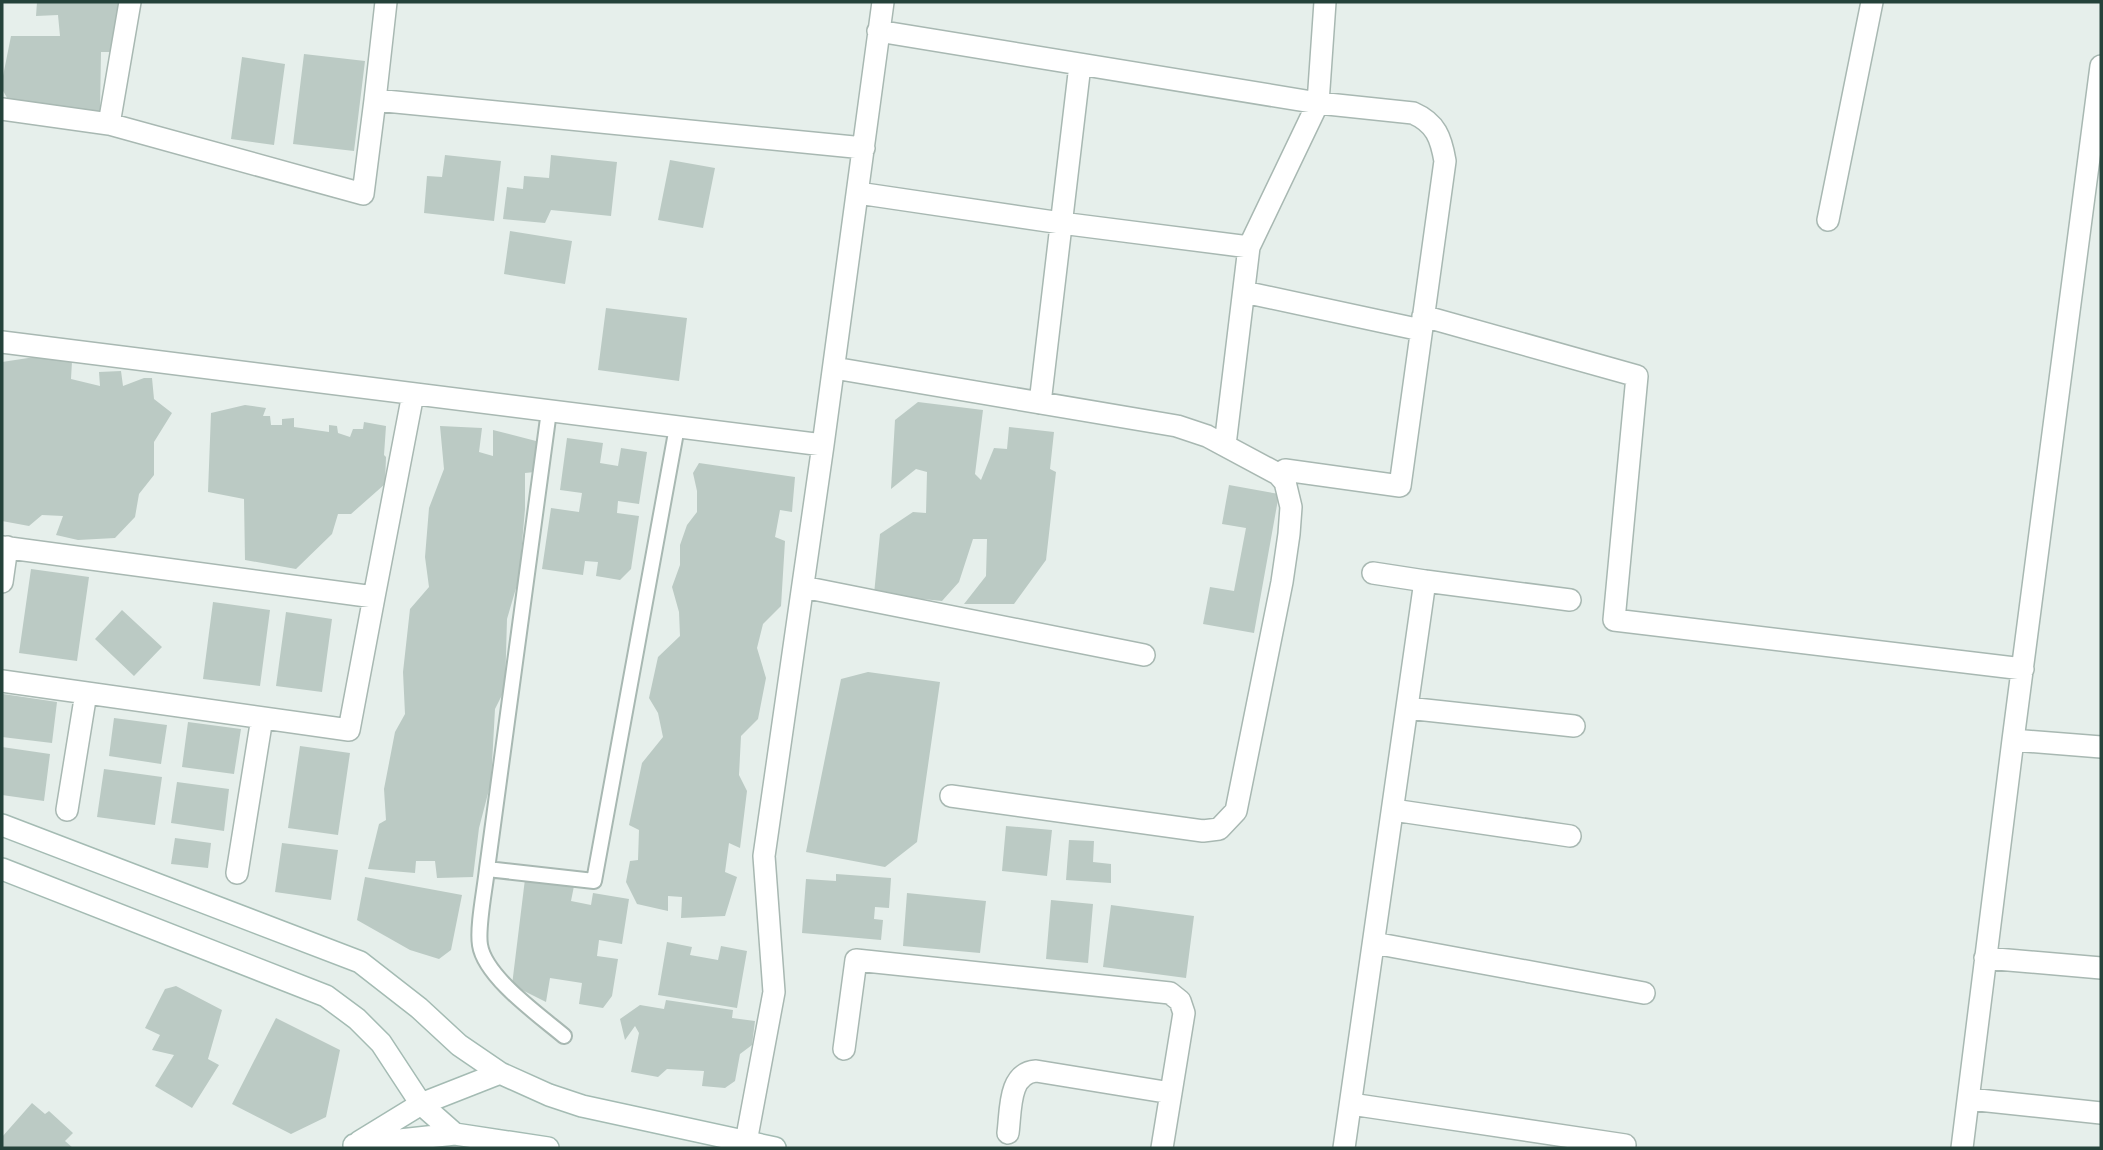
<svg xmlns="http://www.w3.org/2000/svg" width="2103" height="1150" viewBox="0 0 2103 1150" font-family="Mulish,sans-serif">
<rect width="100%" height="100%" fill="#e6efeb"/>
<path fill="#bbcac4" d="M37,2H122L113,52H101L100,111L38,112L10,103L2,89V81L11,36H60L58,15L36,16Z
M304,54L365,61L354,151L293,144Z
M242,57L285,64L274,145L231,139Z
M445,155L501,161L494,221L424,213L427,176L442,177Z
M551,155L617,162L611,216L551,210L545,223L503,219L507,187L523,189L524,176L549,178Z
M670,160L715,168L703,228L658,220Z
M510,231L572,241L565,284L504,274Z
M606,308L687,318L679,381L598,370Z
M48,355L72,361L71,379L100,386L99,372L121,371L123,386L144,378H152L154,399L172,413L154,442V475L139,494L135,517L115,538L78,540L56,535L63,516L42,515L29,526L2,521V362Z
M918,402L983,410L975,474L981,480L994,448L1007,449L1009,427L1054,432L1050,469L1056,472L1046,560L1014,604H964L986,576L987,539H973L959,582L942,601L874,594L880,534L913,512L926,513L927,472L916,469L891,489L895,420Z
M245,405L266,408L263,416H270L271,425H282V419L294,418V427L329,432V425L337,426L338,433L350,437L353,429H363L364,422L386,426L384,455L386,457L385,484L351,514H338L332,534L296,569L245,560L244,499L208,492L211,413Z
M440,426L482,428L479,452L493,456V430L536,441L535,472L525,473V509L519,578L507,619L505,689L495,709L491,782L479,828L473,877L437,878L435,861H416L415,873L368,869L379,824L386,820L384,789L395,732L405,714L403,672L410,609L429,587L425,557L429,508L444,469Z
M567,438L603,443L600,463L618,466L621,448L647,452L639,504L618,501L617,513L639,516L631,569L620,580L596,576L598,562L585,561L583,575L542,569L551,508L579,512L582,493L560,490Z
M699,463L795,477L792,512L780,510L775,537L785,541L781,606L763,624L757,648L766,678L758,719L741,736L739,775L747,791L740,848L729,843L725,872L737,877L725,916L681,918L682,897L668,896V911L637,904L626,882L630,861L638,860L639,830L629,825L642,763L663,737L658,713L649,698L658,657L680,636L679,612L672,587L680,565V545L687,525L697,512V491L693,473Z
M1229,485L1279,494L1254,633L1203,624L1210,587L1234,591L1246,528L1222,524Z
M31,569L89,577L77,661L19,653Z
M213,602L270,610L260,686L203,679Z
M122,610L162,647L134,676L95,639Z
M286,612L332,619L322,692L276,686Z
M868,672L940,682L917,842L885,867L806,852L841,679Z
M3,694L57,702L52,743L2,737Z
M114,718L167,725L161,764L109,756Z
M188,722L241,729L234,774L182,767Z
M300,746L350,753L338,835L288,828Z
M2,747L50,754L44,801L2,795Z
M104,769L162,777L155,825L97,817Z
M177,782L229,789L224,831L171,823Z
M1006,826L1052,830L1047,876L1002,871Z
M175,838L211,843L208,868L171,864Z
M1069,840L1094,841L1093,862L1111,864V883L1066,880Z
M282,843L338,850L331,900L275,892Z
M836,874L891,878L889,908L875,907L874,919L883,920L881,940L802,933L806,879L836,881Z
M365,877L462,895L451,950L439,959L410,950L357,920Z
M525,879L574,886L571,901L591,905L593,893L629,899L622,944L599,940L597,956L618,959L612,996L603,1008L579,1004L582,983L550,978L546,1002L512,985Z
M907,893L986,901L980,953L903,946Z
M1051,900L1093,904L1088,963L1046,959Z
M1111,905L1194,916L1186,978L1103,967Z
M667,942L692,947L690,955L718,960L721,946L747,951L737,1008L658,995Z
M176,986L222,1010L208,1059L219,1065L192,1108L155,1086L174,1055L152,1050L160,1035L145,1028L165,989Z
M666,1000L733,1010L732,1018L755,1021L752,1045L740,1054L735,1081L725,1088L702,1086L704,1071L667,1069L658,1077L631,1072L639,1033L635,1026L625,1040L620,1019L640,1005L664,1009Z
M276,1018L340,1050L326,1117L291,1134L232,1104Z
M32,1103L45,1114L49,1111L73,1133L65,1141L73,1148H5L2,1146V1137Z"/>
<g fill="none" stroke-linecap="round" stroke-linejoin="round">
<defs>
<path id="lane" d="M549,411L487,869L594,881L677,427
M487,869C485,889 477,927 480,945C485,977 539,1015 564,1036"/>
<path id="street" d="M878,31L1318,103L1413,113C1436,123 1441,138 1445,161L1400,486L1285,470L1278,474L1285,482L1291,507L1289,534L1282,582L1236,811L1219,829L1203,831L951,796
M375,100L386,2
M2,109L109,124L363,194L375,100L864,148
M109,124L130,2
M858,193L1061,223L1249,247
M1828,220L1872,2
M1244,292L1421,330
M1423,316L1637,376L1614,620L2023,669
M2,342L823,445
M834,368L1177,426L1207,436L1278,474
M1040,403L1080,65
M1225,445L1249,247L1318,103L1325,2
M2,547L374,597L413,394
M1425,581L1570,600
M2,582L7,547
M803,587L1144,655
M2,681L349,730L374,597
M1407,708L1574,726
M2013,740L2101,747
M67,810L86,693
M1393,810L1570,836
M237,873L262,718
M1374,943L1644,993
M1985,958L2101,968
M844,1049L856,960L1170,993L1180,1001L1184,1013L1162,1148
M1969,1099L2101,1113
M1351,1104L1625,1145
M1008,1133C1011,1111 1008,1073 1036,1071L1171,1093
M746,1142L774,992L764,856L823,445L883,2
M1344,1148L1425,581L1373,573
M1962,1148L2013,740L2101,66"/>
<path id="secondary" d="M2,825L360,962L419,1008L459,1045L500,1073L549,1095L582,1106L775,1148
M2,869L326,996L357,1019L381,1043L421,1104L455,1134
M359,1142L421,1104L500,1073
M354,1145L455,1134L548,1148"/>
</defs>
<use href="#lane" stroke="#a8b8b2" stroke-width="18"/>
<use href="#street" stroke="#a8b8b2" stroke-width="24"/>
<use href="#secondary" stroke="#a4bbb3" stroke-width="24"/>
<use href="#lane" stroke="#fff" stroke-width="14"/>
<use href="#street" stroke="#fff" stroke-width="21"/>
<use href="#secondary" stroke="#fff" stroke-width="21"/>
</g>
<rect width="2103" height="1150" fill="none" stroke="#24423a" stroke-width="7"/>
</svg>
